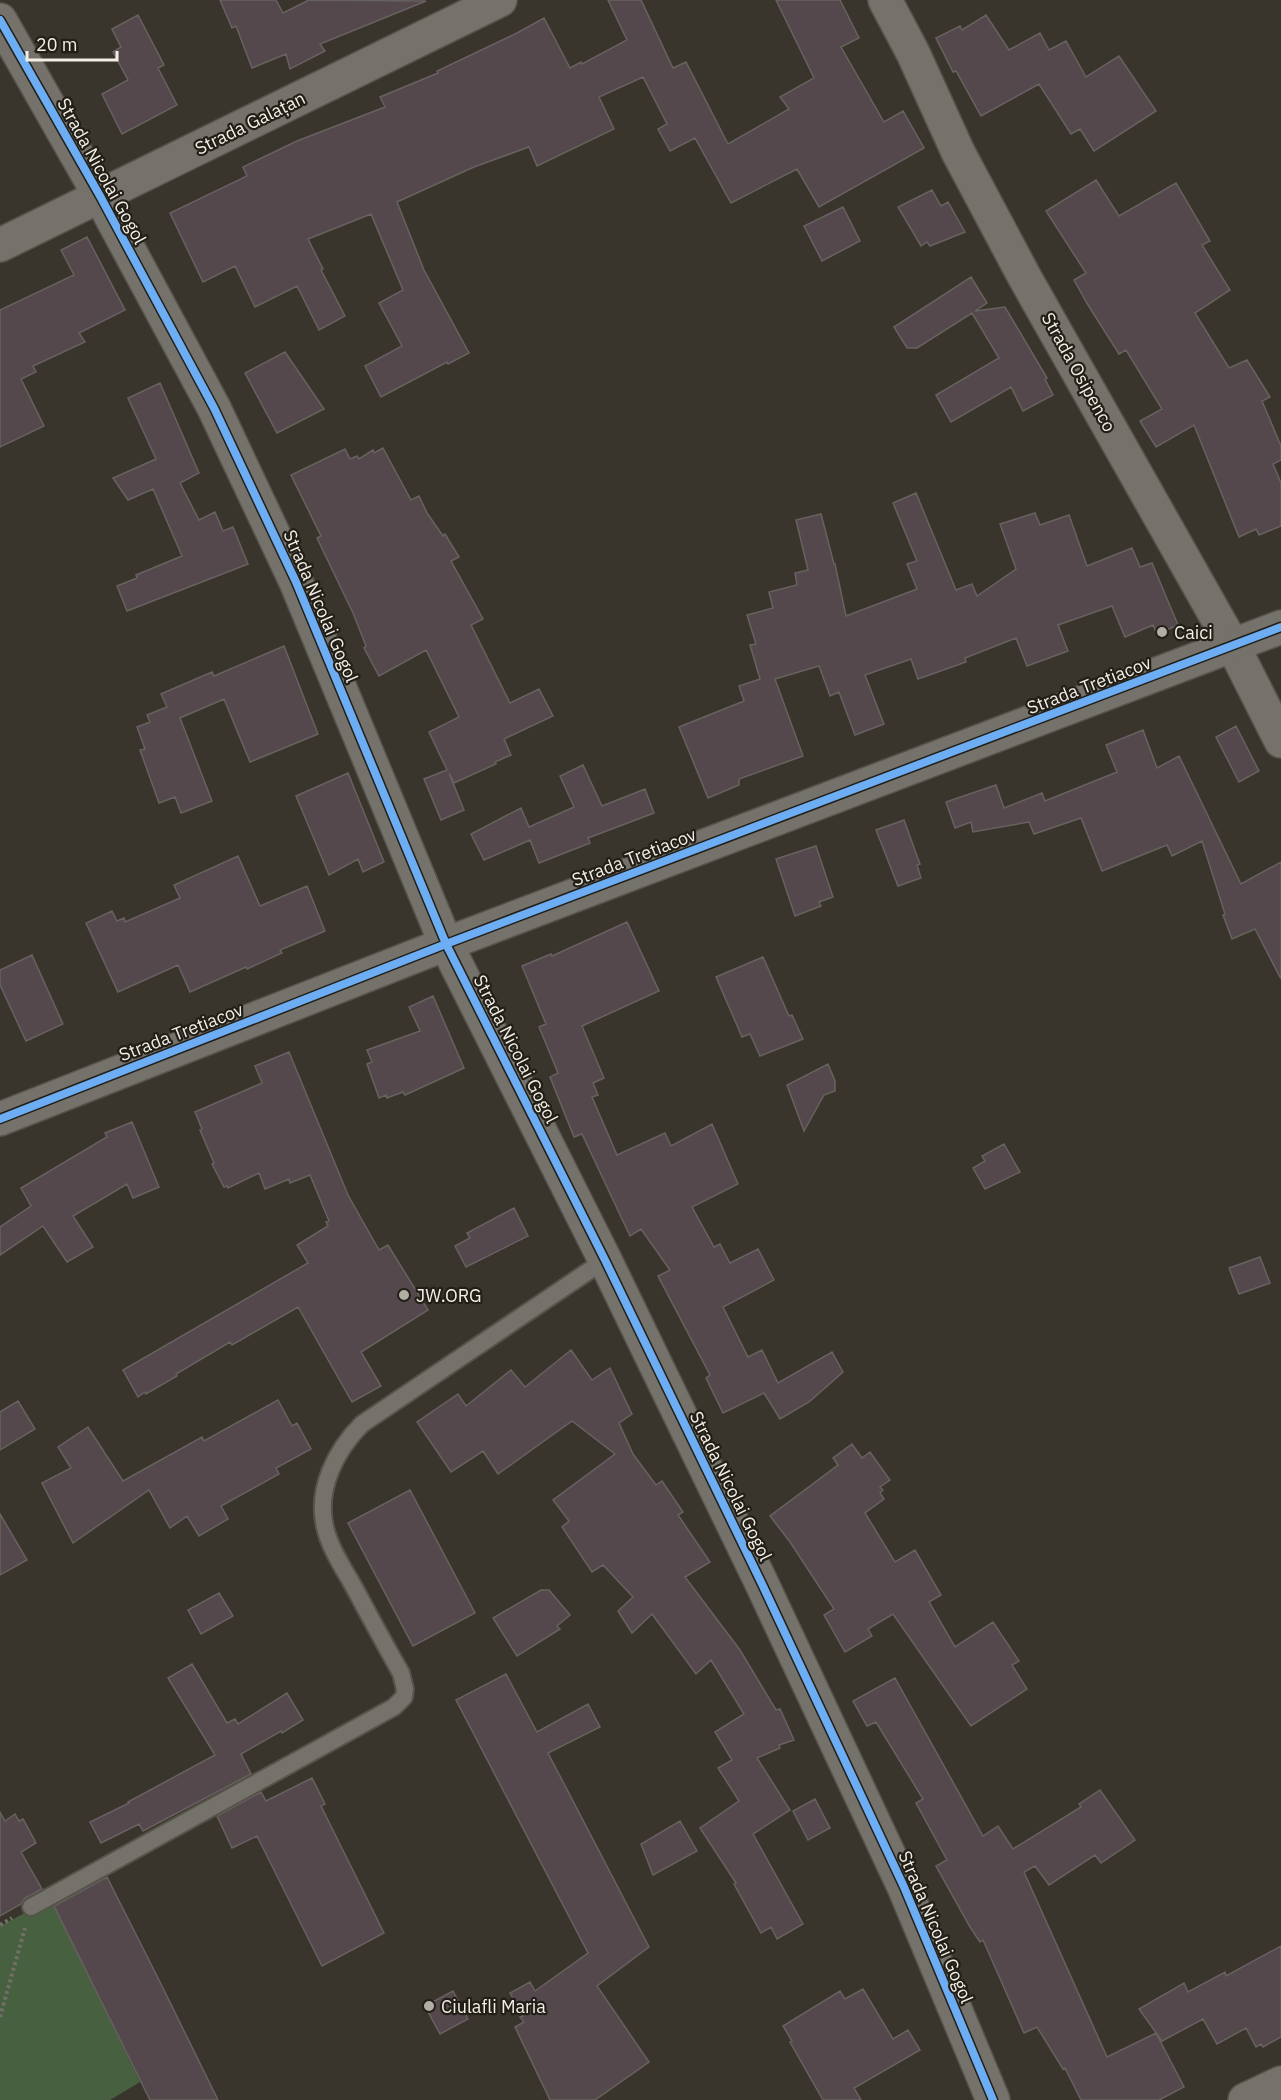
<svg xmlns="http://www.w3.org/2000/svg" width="1281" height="2100" viewBox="0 0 1281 2100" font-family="'IBM Plex Sans',sans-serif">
<rect width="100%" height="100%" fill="#39352c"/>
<path fill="#47603f" d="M51,1899L140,2082L110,2100H0V1926Z"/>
<path fill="#54484d" stroke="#676260" stroke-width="1.5" d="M220,0H276L283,13L309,0L426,1L320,44L325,51L290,69L286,54L252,68L236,26L232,28Z
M608,0H641L673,68L686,62L728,144L789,109L780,97L814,78L776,0H840L859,38L841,47L884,122L903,111L924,148L819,207L797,169L731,203L695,138L670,151L658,129L667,124L643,77L599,97L614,129L537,166L529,147L474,167L397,202L424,270L469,353L448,364L447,362L381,397L365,366L402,346L379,303L403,290L371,214L308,239L323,269L321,270L345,316L319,330L297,286L255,307L235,266L203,282L170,213L247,176L243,167L297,141L385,107L380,97L438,73L437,71L517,33L544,18L570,68L581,62L582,64L627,40Z
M138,15L164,65L158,68L177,105L122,134L102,94L128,80L113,52L121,47L112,29Z
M986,15L1009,50L1040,33L1049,50L1066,41L1086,77L1119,56L1156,111L1094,151L1080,129L1071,134L1039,84L981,116L956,71L953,72L936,38L960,26L962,30Z
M1096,180L1119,216L1176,183L1210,241L1202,245L1230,290L1195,313L1229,368L1247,360L1270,397L1262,401L1281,446V460L1273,464L1281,483V526L1259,535L1256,529L1239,537L1194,425L1156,447L1140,421L1162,409L1126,350L1119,354L1088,305L1074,280L1086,273L1046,211Z
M932,190L941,206L948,202L965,232L930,246L927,242L921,246L898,207Z
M843,207L860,241L822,261L804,226Z
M87,237L125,310L79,333L85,342L33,366L36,372L21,379L44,426L0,447V310L74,275L61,250Z
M971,277L987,303L975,311L1005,307L1047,378L1045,379L1053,395L1023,411L1011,387L951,422L936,395L999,358L972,313L917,348H907L894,327Z
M285,352L324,409L277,433L245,373Z
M160,383L199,473L180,483L199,520L215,512L223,531L233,527L248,564L127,611L117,586L137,578L136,575L182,556L153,489L128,500L113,478L156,459L128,398Z
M383,448L411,500L419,496L427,513L443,536L445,534L459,557L451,561L483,619L471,625L510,703L539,689L553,716L504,739L511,755L495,762L496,764L454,783L449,773L464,810L441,820L424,779L447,770L429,732L459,717L426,650L379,676L364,648L366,646L353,613L317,538L321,536L291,475L345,449L350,459L357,456L359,459L373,450L374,453Z
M916,493L956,590L972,584L977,596L1016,569L1000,524L1035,513L1040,525L1069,515L1087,566L1132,548L1140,567L1152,563L1178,625L1157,634L1153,625L1125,637L1112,606L1058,625L1068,651L1027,666L1016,638L965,658L966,662L918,679L911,659L865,675L884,724L855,735L839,692L830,696L819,666L775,679L803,756L739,779V785L708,798L679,727L744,701L739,686L760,679L750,645L756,644L747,615L773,608L769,592L797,585L795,573L808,570L796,520L821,514L834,564H835L846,616L917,589L907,564L917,561L893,503Z
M284,646L318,734L250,762L224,699L180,718L212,801L181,813L175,797L159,803L140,750L145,749L137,727L150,722L147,715L167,707L161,694L212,672L214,676Z
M1236,726L1259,771L1239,782L1216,737Z
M1143,730L1157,768L1179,756L1241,884L1281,862V979L1255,929L1232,939L1223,915L1225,914L1202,841L1172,856L1167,845L1102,871L1081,818L1034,834L1029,822L973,832L971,822L955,828L946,802L996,785L1004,808L1042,793L1045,801L1117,772L1106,745Z
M583,765L602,806L645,789L654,813L588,838L590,843L539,863L530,840L484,860L471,834L521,808L529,827L574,807L560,776Z
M348,773L384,862L363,872L358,859L329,875L296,796Z
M904,820L920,864L917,865L921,878L898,886L876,830Z
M816,846L833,897L819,902L821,906L795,916L776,859Z
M238,856L260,906L307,886L325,931L280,950L282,953L247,969L246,967L190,992L178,965L118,992L86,923L112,911L117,921L124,918L125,922L180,898L174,885Z
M627,922L659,991L582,1026L604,1078L593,1083L598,1095L592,1097L617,1155L665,1133L671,1146L712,1124L738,1184L692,1207L714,1247L720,1244L730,1263L758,1249L774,1280L723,1307L748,1357L762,1350L778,1383L832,1352L843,1372L809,1402L780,1419L764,1393L723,1413L706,1378L710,1375L658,1276L670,1270L641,1229L630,1236L582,1134L574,1137L550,1077L558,1073L539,1027L546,1024L522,966L551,954L552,956Z
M32,955L63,1024L26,1041L0,985V970Z
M763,957L789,1016L792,1015L803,1039L760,1056L750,1034L742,1037L716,977Z
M433,996L464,1068L405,1095L403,1092L387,1098L386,1095L379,1098L367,1064L372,1062L367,1050L420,1031L409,1007Z
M289,1052L348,1195L379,1250L388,1245L428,1310L361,1352L381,1386L352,1402L298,1307L232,1345L230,1342L176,1374L177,1376L146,1394L145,1392L138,1397L123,1370L308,1263L297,1245L328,1226L326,1222L329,1221L310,1175L290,1183L289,1179L265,1189L259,1173L228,1188L227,1186L224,1187L212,1164L214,1163L200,1130L202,1129L195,1112L262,1083L255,1066Z
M828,1064L835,1081V1091L824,1095L804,1131L787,1085Z
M132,1122L159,1187L133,1198L127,1184L73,1216L93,1247L67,1262L43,1226L0,1255V1227L31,1206L21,1188L107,1137L105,1133Z
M1004,1144L1020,1172L985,1189L973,1168L985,1161L982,1156Z
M514,1208L528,1236L466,1267L455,1246L470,1238L467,1233Z
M1260,1257L1270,1283L1239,1294L1229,1268Z
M571,1350L592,1380L610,1368L632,1414L619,1423L633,1454L656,1485L662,1481L683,1512L678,1515L710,1562L685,1577L740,1650L776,1710L780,1709L794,1740L779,1745L780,1748L757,1758L790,1810L753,1834L803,1924L777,1939L771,1927L761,1933L734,1884L736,1883L700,1828L739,1801L718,1768L732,1760L715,1732L744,1714L711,1660L696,1674L652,1614L632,1633L618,1611L633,1597L603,1565L592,1572L562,1527L569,1521L553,1500L615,1454L572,1421L498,1474L483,1451L451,1472L417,1422L458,1394L466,1406L511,1370L525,1387Z
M278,1400L292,1426L297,1423L311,1449L276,1468L279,1474L221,1506L228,1519L199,1536L187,1516L170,1528L149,1490L73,1543L42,1483L71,1468L58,1447L88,1427L123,1481L202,1437L204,1441Z
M18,1401L35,1429L0,1450V1412Z
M852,1444L862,1458L870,1452L890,1480L880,1487L883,1490L880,1493L884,1499L865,1513L895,1562L915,1550L941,1595L929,1602L955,1647L993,1622L1019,1661L1012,1665L1027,1689L971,1726L893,1614L868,1629L872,1636L845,1652L824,1615L834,1609L790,1542L770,1516L838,1465L833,1458Z
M410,1490L475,1613L413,1646L348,1523Z
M0,1514L27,1560L0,1575Z
M541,1590H549L570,1615L557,1626L560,1629L517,1656L493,1618Z
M219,1593L233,1616L201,1634L188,1610Z
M192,1664L227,1723L235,1719L238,1724L287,1693L303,1720L282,1733L281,1731L241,1754L251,1774L143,1831L139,1824L101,1843L90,1822L129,1803L128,1802L215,1755L168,1678Z
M506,1674L537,1732L588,1704L600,1727L548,1753L649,1947L597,1986L649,2062L595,2100H550L515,2027L524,2022L520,2017L523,2016L510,1993L530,1982L535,1991L588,1953L456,1700Z
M895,1678L983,1836L998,1826L1013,1849L1081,1807L1079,1804L1100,1790L1135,1840L1101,1863L1095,1855L1049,1885L1035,1866L1024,1872L1107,2057L1156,2033L1184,2087L1159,2100H1081L1065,2068L1063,2069L1037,2027L1024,2033L983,1940L980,1942L970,1927L936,1866L947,1860L916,1803L923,1799L876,1722L867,1726L853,1701Z
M312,1778L325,1804L321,1806L384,1933L322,1966L257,1836L232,1848L217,1816L261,1792L266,1801Z
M815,1799L830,1828L808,1840L793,1811Z
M0,1812L5,1821L15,1814L19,1821L23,1819L36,1843L21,1852L42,1889L25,1898L21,1904L0,1916Z
M680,1821L697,1851L653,1875L641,1844Z
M107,1877L159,1980L218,2100H150L54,1906Z
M1281,1946V2037L1263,2047L1261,2044L1256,2047L1246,2028L1217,2044L1203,2019L1162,2041L1139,2009L1184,1983L1188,1992L1225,1972L1226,1976Z
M863,1989L893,2039L908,2030L920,2050L854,2088L861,2100H823L790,2042L792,2041L783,2026L840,1991L845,1999Z
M453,1991L468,2019L440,2034L425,2006Z"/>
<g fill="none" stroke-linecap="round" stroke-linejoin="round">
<defs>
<path id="lane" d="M31,1907L394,1707L404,1697L405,1689L401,1673C385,1645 370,1617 355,1589C344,1569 330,1549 325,1527C316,1489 336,1450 362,1424L605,1260"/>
<path id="street" d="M885,0L913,53L958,152L1024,276L1233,646L1281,741
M0,20L100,196L214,408L296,582L446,944L605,1260L762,1584L904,1887L993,2100
M0,245L500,0
M1245,2100L1281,2083"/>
<path id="secondary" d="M0,1119L446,944L1281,627"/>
</defs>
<use href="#lane" stroke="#56534b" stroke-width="20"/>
<use href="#street" stroke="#56534b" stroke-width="36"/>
<use href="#secondary" stroke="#56534b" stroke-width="36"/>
<path stroke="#716f68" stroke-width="4" stroke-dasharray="3 3" stroke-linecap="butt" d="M0,1925L12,1918
M0,2017L25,1928"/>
<use href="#lane" stroke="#75726c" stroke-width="16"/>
<use href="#street" stroke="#75726c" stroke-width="33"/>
<use href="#secondary" stroke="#75726c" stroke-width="33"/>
<defs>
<path id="cycleway" d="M0,20L100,196L214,408L296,582L446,944L605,1260L762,1584L904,1887L993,2100
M0,1119L446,944L1281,627"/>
</defs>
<use href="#cycleway" stroke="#221f18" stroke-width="11"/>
<use href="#cycleway" stroke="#6dadf4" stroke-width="8"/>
</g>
<g fill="#b2aea4" stroke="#221f18" stroke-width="2">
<circle cx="1162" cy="632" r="6"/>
<circle cx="404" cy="1295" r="6"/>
<circle cx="429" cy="2006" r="6"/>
</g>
<g text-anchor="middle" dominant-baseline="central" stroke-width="4.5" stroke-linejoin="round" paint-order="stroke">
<g font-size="18" fill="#f3efe5" stroke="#221f18">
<text transform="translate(250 123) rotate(-26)">Strada Galațan</text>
<text transform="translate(102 171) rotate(61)">Strada Nicolai Gogol</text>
<text transform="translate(1079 372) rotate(61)">Strada Osipenco</text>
<text transform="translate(321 606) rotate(67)">Strada Nicolai Gogol</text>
<text transform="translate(1089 685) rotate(-21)">Strada Tretiacov</text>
<text transform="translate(634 857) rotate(-21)">Strada Tretiacov</text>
<text transform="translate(181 1032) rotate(-21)">Strada Tretiacov</text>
<text transform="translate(516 1049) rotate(63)">Strada Nicolai Gogol</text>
<text transform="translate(731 1486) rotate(64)">Strada Nicolai Gogol</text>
<text transform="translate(936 1927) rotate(67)">Strada Nicolai Gogol</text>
</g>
<g font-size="18" fill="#f3efe5" stroke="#221f18" text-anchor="start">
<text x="1174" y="632">Caici</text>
<text x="416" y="1295">JW.ORG</text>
<text x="441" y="2006">Ciulafli Maria</text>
</g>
</g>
<path d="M27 51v9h90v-9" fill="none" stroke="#f3efe5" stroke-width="3"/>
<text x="36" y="51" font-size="18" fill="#f3efe5" stroke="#221f18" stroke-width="4.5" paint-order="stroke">20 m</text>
</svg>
